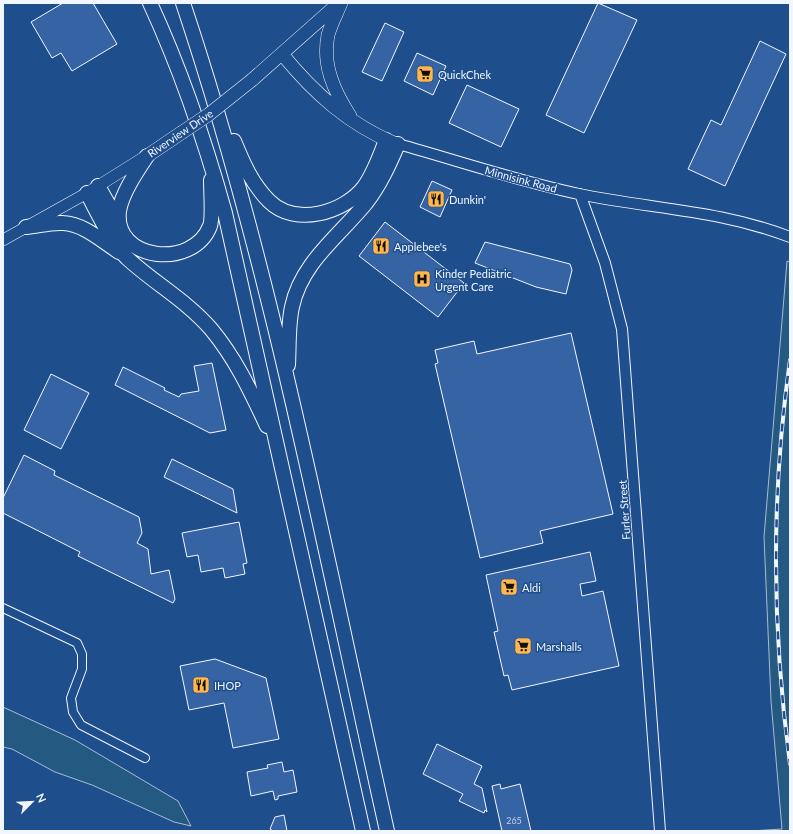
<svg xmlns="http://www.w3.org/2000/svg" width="793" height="834" viewBox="0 0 793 834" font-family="Lato,sans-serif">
<rect width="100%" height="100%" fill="#1f4e8c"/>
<path fill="#245a82" stroke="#a8bbd7" d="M787,261L790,262V831H750L782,829L771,701L764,537Z
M3,707L75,740L178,801L191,826L174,822L92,785L55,772L12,749L3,747Z"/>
<path fill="#3563a3" stroke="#f2f6ff" d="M63,3H93L117,44L72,71L61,53L52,58L31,22Z
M598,3L637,20L584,133L546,115Z
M385,23L404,32L382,81L362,72Z
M760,41L786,54L725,186L688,169L711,120L721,125Z
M417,53L446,66L433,95L404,81Z
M467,85L519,109L501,147L449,123Z
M432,181L452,190L440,217L420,207Z
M385,222L464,283L438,317L359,256Z
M485,242L570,264L572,270L566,294L536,287L475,263Z
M571,333L613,514L540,531L543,543L480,558L435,364L438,363L435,350L474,341L477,354Z
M212,363L226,430L210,433L115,385L123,367L165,388L164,390L179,397L181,394L199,391L194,366Z
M51,374L89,393L61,449L24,430Z
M24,455L55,471L54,475L139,517L142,533L137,543L148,549L151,574L169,570L175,599L173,603L78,556L80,552L3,513V498Z
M172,459L233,489L237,513L164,477Z
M239,522L247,563L243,564L245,574L225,578L223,568L201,572L198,555L187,557L182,533Z
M590,552L596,581L580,584L582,596L603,591L619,666L512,690L508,675L504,676L494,632L498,631L486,575Z
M215,659L266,678L279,739L233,748L224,703L189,710L180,666Z
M437,744L482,766L474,784L482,788L487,812L485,810L484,813L459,801L463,794L423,774Z
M282,762L284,772L293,770L297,792L278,796V799L275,800L273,791L251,796L247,772L268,768L267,765Z
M500,784L501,789L520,784L531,831H502L492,786Z
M284,815L287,831H273L270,829L275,817Z"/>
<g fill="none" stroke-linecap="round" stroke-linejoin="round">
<defs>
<path id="minor" d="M3,608L77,643L82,654V669L71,698L73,712L81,725L145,758"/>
<path id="tertiary" d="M398,144C459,161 518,181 579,194C651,209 720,210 790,237
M580,194L605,263L622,329L660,831"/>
<path id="secondary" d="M3,240L87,193L146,156"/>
<path id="primary" d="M341,3C337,13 331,24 328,35C322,65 334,91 350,116
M282,54C314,93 348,124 396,144
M252,80L339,3
M147,156L181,133"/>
<path id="trunk" d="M150,3C181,70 205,141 225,213L363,831
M183,3C273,273 325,554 387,831
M234,141C243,163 252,184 269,201C295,227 344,213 364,187C374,173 380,156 386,140
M147,156C137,171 122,193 119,211C113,261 193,270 210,226C213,219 211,189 211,180
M98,186L119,223
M87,193C98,213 111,242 127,258C154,283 187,301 211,329C236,359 251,392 267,426
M26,227C38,226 51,222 63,223C84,224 102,241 119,252
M288,365C289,346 288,325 292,307C301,263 339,236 366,203C380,185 389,165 398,144"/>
</defs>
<use href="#minor" stroke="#f2f6ff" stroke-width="10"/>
<use href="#tertiary" stroke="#f2f6ff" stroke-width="12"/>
<use href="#secondary" stroke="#f2f6ff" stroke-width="12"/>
<use href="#primary" stroke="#f2f6ff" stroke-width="14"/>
<use href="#trunk" stroke="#f2f6ff" stroke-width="16"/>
<use href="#minor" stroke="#1f4e8c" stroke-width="8"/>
<use href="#tertiary" stroke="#1f4e8c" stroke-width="10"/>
<use href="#secondary" stroke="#1f4e8c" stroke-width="11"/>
<use href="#primary" stroke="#1f4e8c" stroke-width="13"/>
<use href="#trunk" stroke="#1f4e8c" stroke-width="14"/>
<defs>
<path id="rail" d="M790,360C771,493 772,631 790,764"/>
</defs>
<use href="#rail" stroke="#f2f6ff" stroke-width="4"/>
<use href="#rail" stroke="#1f4e8c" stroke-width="2.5" stroke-dasharray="8" stroke-linecap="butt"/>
<defs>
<path id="primary-bridge" d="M181,133L208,115L252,80"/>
</defs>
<use href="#primary-bridge" stroke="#f2f6ff" stroke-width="14" stroke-linecap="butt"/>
<use href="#primary-bridge" stroke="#1f4e8c" stroke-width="13"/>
</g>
<defs>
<symbol id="supermarket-square" viewBox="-11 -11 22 22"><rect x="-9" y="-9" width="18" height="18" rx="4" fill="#ffb74d" stroke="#1f4e8c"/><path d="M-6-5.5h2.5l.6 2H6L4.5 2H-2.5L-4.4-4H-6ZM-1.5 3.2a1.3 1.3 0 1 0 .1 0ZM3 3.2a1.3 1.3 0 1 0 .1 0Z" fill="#111"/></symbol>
<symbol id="restaurant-square" viewBox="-11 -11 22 22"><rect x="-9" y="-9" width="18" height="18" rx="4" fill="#ffb74d" stroke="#1f4e8c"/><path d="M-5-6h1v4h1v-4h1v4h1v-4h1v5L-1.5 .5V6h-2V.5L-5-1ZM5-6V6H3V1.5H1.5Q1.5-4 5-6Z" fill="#111"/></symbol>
<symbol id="hospital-square" viewBox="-11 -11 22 22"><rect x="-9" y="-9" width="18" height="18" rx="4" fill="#ffb74d" stroke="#1f4e8c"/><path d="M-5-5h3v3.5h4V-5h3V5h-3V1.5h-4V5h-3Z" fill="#111"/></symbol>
</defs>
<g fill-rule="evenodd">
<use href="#supermarket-square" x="415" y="64" width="20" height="20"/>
<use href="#restaurant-square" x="426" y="189" width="20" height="20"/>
<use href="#restaurant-square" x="371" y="236" width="20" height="20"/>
<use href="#hospital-square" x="412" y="269" width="20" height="20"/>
<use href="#supermarket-square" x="499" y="577" width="20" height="20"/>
<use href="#supermarket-square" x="513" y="636" width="20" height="20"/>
<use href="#restaurant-square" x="191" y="675" width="20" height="20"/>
</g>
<g text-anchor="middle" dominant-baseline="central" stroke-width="3" stroke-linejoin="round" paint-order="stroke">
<g font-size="9" fill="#c3d1e8">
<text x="514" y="820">265</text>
</g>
<g font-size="11" fill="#f2f6ff" stroke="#1f4e8c" text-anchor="start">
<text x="438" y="74">QuickChek</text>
<text x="449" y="199">Dunkin'</text>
<text x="394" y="246">Applebee's</text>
<text x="435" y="273">Kinder Pediatric<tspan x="435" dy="13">Urgent Care</tspan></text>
<text x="522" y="587">Aldi</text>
<text x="536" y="646">Marshalls</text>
<text x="214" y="685">IHOP</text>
</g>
<g font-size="11" fill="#f2f6ff" stroke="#1f4e8c">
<text transform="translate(180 133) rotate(-34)">Riverview Drive</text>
<text transform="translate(521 179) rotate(15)">Minnisink Road</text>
<text transform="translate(624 510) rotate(-94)">Furler Street</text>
</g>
</g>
<rect width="793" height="834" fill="none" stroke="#f2f6ff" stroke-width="8"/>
<g transform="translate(32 802) rotate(66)" stroke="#1f4e8c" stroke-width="3" paint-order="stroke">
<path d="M0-3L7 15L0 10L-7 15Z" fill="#f2f6ff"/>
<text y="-6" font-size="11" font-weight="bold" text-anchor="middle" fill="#f2f6ff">N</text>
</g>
</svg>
